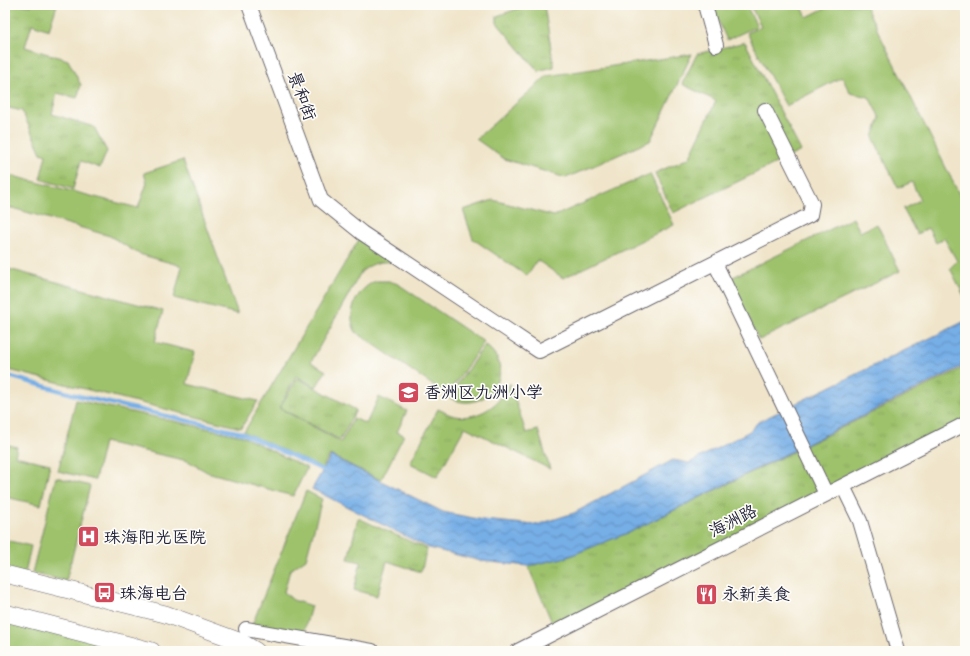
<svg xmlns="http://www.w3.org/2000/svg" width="970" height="656" viewBox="0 0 970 656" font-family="Caveat,'LXGW WenKai TC',sans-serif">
<defs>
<pattern id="park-tufts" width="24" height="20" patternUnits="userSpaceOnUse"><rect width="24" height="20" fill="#9ec26c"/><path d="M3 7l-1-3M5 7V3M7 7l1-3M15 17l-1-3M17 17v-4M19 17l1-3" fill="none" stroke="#88a65e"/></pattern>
<pattern id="water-waves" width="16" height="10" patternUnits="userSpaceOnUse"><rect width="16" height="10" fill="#76aee6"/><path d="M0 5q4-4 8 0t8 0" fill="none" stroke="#608dbc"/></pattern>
</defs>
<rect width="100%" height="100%" fill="#fdfcf7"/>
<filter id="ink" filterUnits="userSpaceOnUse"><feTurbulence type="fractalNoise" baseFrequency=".025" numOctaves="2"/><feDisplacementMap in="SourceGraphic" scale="8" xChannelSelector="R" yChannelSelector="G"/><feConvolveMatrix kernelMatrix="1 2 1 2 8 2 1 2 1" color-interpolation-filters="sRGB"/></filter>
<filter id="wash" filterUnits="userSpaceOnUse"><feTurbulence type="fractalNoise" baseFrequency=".012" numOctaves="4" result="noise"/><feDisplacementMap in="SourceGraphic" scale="16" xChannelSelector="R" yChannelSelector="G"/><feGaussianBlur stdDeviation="0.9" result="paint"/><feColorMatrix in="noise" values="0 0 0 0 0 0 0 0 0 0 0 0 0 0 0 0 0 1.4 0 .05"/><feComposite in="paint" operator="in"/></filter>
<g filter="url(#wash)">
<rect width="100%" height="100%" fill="#f0e5ca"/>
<path fill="#9ec26c" stroke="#607254" d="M711,5H746L757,26L727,40Z
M750,5H801L807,17L831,5H865L965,206V298L950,268L957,261L944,238L936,243L928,228L917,234L903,209L920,200L912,182L898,188L873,137L880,118L869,97L850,93L842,77L786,106L747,33L761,26Z
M692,54L650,141L566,178L504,159L476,139L547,76Z
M183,160L238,314L174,298L182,266L139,254L110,236L5,206V174L138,208L147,183L144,173Z
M650,174L674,225L563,278L537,260L527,276L473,239L463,210L493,200L554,216Z
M853,218L860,232L877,224L900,271L759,340L729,279Z
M361,236L395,258L391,262C378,261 371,264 361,272L311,362L326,371L316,387L296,376L279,408L341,442L354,418L366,424L379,397L407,411L397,432L404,435L381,480L330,455L322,468L244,432Z
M5,268L163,311L155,342L195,352L187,384L258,401L241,428L5,369Z
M376,281H389L398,284L484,342L447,395L356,332C345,314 357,288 376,281Z
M76,400L242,436L307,468L293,496L207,472L188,461L104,442L95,480L58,471Z
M5,444L17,447L15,456L50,464L41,505L5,497Z
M56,477L90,486L66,581L32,573Z
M306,491L322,499L306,559L290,570L284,592L293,600L311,606L303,635L252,625Z
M5,540L31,546L25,574L5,570Z
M5,617L134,651H5Z"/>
<path fill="url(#park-tufts)" stroke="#607254" d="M5,5H57L49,30L32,24L25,47L68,60L81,85L77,98L57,93L52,114L94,127L107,151L100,168L81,161L73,189L40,179L46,155L41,153L22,111L5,107Z
M528,5H544L554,67L541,70L539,72L497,23V16Z
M745,42L801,151L673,213L655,173L689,158L716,101L682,84L697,54Z
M485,345C521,370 485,418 448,397Z
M965,367V424L556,632L528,566L567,557L630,532Z
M297,378L356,410L340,440L280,408Z
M510,383L526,433L538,430L550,469L465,427L437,477L410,463L438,409C443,411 449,415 455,416C480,420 501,404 510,383Z
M358,518L427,549L421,572L387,561L377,596L354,590L361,562L348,559Z"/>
<path fill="url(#water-waves)" stroke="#4c6890" d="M965,321V365L630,532L567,557L528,566L481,561L429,548L312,489L331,456L443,512L483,520L536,525L574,513L673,460L689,463L750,431L758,422Z"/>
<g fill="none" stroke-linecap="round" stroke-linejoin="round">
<path stroke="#76aee6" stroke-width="4" d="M5,375L79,396L242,433L327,472"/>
</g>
</g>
<g filter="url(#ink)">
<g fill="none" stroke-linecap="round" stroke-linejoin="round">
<defs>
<path id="minor" d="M249,5L321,200L362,233L539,351L810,215L812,204L765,110
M705,5L716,45
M715,263L826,494
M843,486L860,521L898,651
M246,629L372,651
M518,651L965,424"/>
<path id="major" d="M5,574L165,614L241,642L256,651
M5,613L152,651"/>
</defs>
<use href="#minor" stroke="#6a666d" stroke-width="16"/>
<use href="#major" stroke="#6a666d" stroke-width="18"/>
<use href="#minor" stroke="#fff" stroke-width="14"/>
<use href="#major" stroke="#fff" stroke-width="17"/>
</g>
</g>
<defs>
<symbol id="school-square" viewBox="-11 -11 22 22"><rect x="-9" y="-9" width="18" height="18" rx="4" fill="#d1495b" stroke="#fdfcf7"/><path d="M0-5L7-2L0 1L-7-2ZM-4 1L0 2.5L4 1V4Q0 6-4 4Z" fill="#fff"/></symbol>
<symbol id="hospital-square" viewBox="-11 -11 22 22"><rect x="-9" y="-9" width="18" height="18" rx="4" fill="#d1495b" stroke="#fdfcf7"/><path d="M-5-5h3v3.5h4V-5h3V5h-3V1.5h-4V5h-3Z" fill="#fff"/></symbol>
<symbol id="bus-square" viewBox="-11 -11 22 22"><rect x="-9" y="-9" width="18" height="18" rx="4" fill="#d1495b" stroke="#fdfcf7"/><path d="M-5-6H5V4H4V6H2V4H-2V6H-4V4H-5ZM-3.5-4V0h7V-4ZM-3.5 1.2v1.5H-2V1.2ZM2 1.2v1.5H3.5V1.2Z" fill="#fff"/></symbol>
<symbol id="restaurant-square" viewBox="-11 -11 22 22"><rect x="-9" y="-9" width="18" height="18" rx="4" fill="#d1495b" stroke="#fdfcf7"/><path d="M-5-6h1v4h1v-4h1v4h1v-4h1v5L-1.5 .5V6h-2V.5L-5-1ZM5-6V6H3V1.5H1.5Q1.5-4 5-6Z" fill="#fff"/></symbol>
</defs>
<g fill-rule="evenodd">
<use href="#school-square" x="396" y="380" width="25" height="25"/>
<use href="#hospital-square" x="76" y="524" width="25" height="25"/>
<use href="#bus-square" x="92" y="580" width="25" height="25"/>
<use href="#restaurant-square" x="694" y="582" width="25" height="25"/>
</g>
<g text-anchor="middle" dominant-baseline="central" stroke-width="3.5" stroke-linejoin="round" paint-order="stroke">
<g font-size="17" fill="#22223b" stroke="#fdfcf7">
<text transform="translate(302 96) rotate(70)">景和街</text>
<text transform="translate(733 521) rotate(-27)">海洲路</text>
</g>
<g font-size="17" fill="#22223b" stroke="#fdfcf7" text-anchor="start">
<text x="424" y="392">香洲区九洲小学</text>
<text x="104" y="537">珠海阳光医院</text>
<text x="120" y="593">珠海电台</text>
<text x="722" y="594">永新美食</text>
</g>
</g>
<rect width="970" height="656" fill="none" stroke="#fdfcf7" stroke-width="20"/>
</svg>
